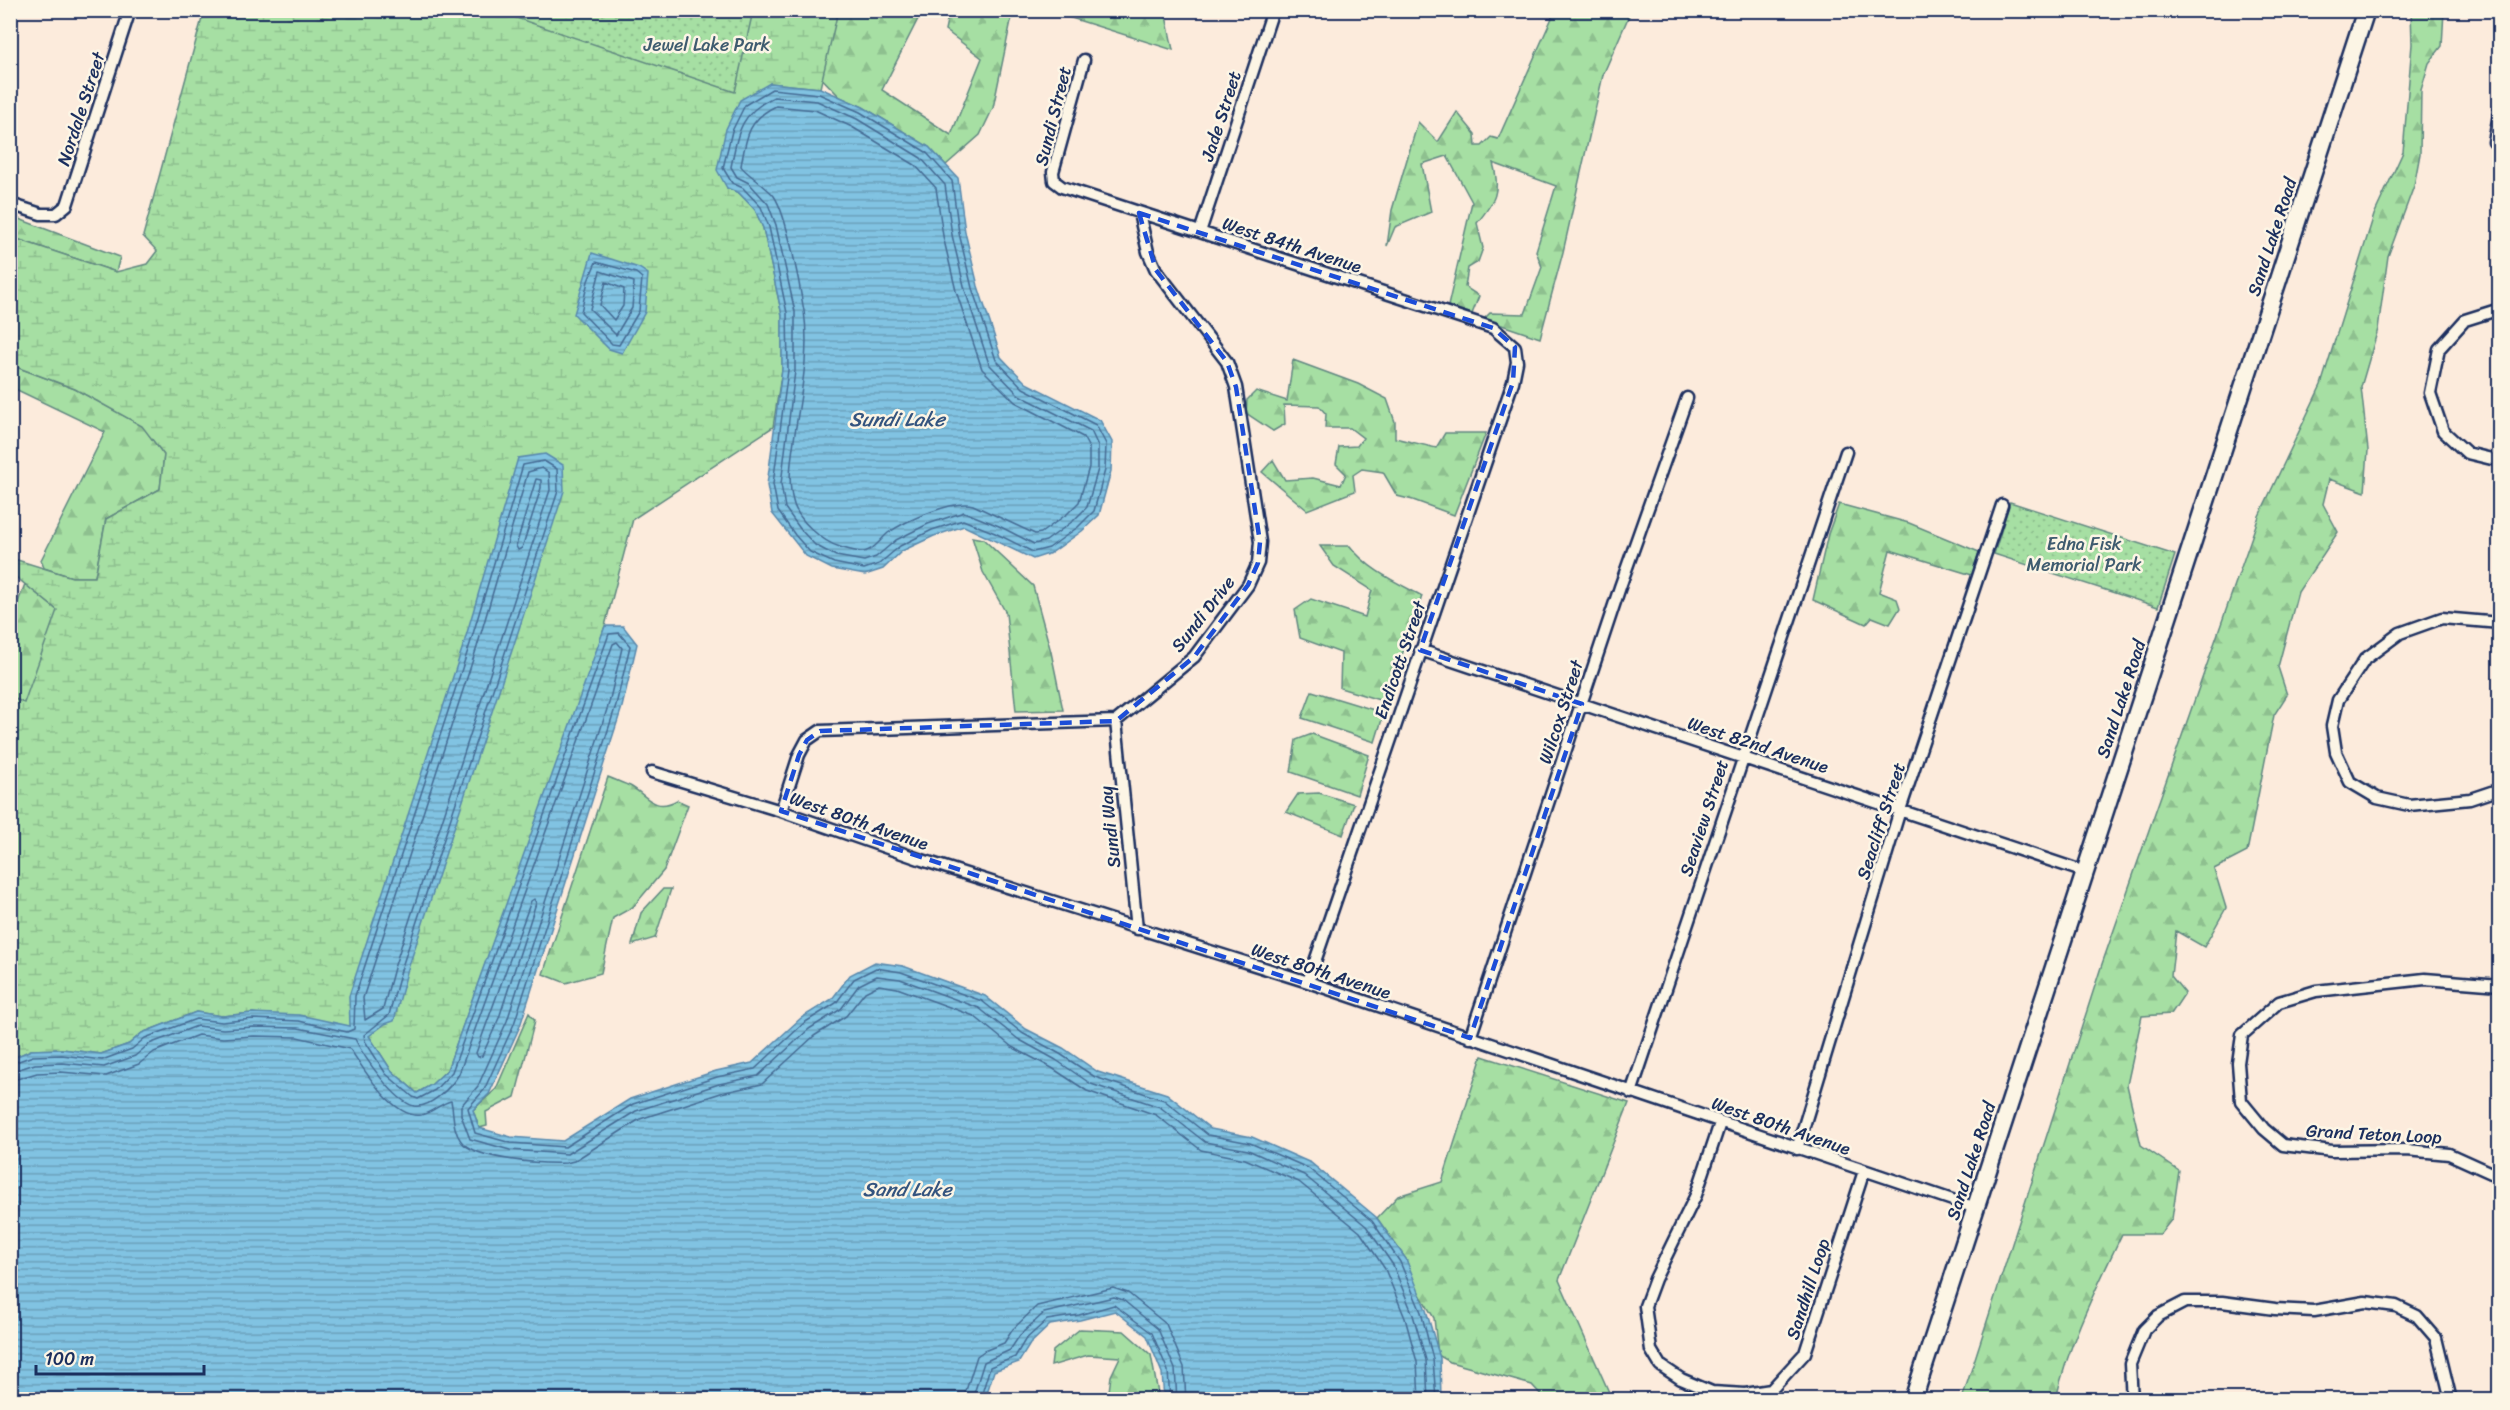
<svg xmlns="http://www.w3.org/2000/svg" width="2510" height="1410" viewBox="0 0 2510 1410" font-family="Sriracha,sans-serif">
<defs>
<pattern id="forest-firs" width="22" height="20" patternUnits="userSpaceOnUse" patternTransform="scale(1.5)"><rect width="22" height="20" fill="#a6dfa3"/><path d="M5 1l3.5 6h-7zM16 11l3.5 6h-7z" fill="#8ec08f"/></pattern>
<pattern id="wetland-marsh" width="20" height="14" patternUnits="userSpaceOnUse" patternTransform="scale(1.5)"><rect width="20" height="14" fill="#a6dfa3"/><path d="M1 5h8M5 5V1M11 12h8M15 12V8" fill="none" stroke="#8ec08f"/></pattern>
<pattern id="park-dots" width="8" height="8" patternUnits="userSpaceOnUse" patternTransform="scale(1.5)"><rect width="8" height="8" fill="#a6dfa3"/><path d="M2 2h.1M6 6h.1" fill="none" stroke="#8ec08f" stroke-width="1.8" stroke-linecap="round"/></pattern>
<pattern id="water-rules" width="6" height="5" patternUnits="userSpaceOnUse" patternTransform="scale(1.5)"><rect width="6" height="5" fill="#81c3e2"/><path d="M0 2.5h6" fill="none" stroke="#699fba"/></pattern>
</defs>
<rect width="100%" height="100%" fill="#fcebdc"/>
<filter id="ink" filterUnits="userSpaceOnUse"><feTurbulence type="fractalNoise" baseFrequency=".0167" numOctaves="2"/><feDisplacementMap in="SourceGraphic" scale="12" xChannelSelector="R" yChannelSelector="G"/><feConvolveMatrix kernelMatrix="1 2 1 2 8 2 1 2 1" color-interpolation-filters="sRGB"/></filter>
<g filter="url(#ink)">
<path fill="url(#forest-firs)" stroke="#608780" stroke-width="1.5" d="M823,11H914L919,17L882,90L951,135L982,58L945,30L949,11H1013L993,108L980,135L946,165L929,147L863,107L840,97L811,67Z
M1049,11H1165L1173,50Z
M1550,11H1631L1603,75L1563,252L1540,338L1484,319L1490,313L1525,314L1542,267L1536,251L1556,186L1493,163C1501,192 1495,201 1477,223L1483,248L1478,262L1468,268L1465,287L1479,296L1472,314L1448,306L1472,202L1447,156L1422,164L1431,212L1395,227L1387,246L1392,210L1418,122L1438,142L1457,112L1475,134L1476,146H1482L1491,137L1498,139L1551,20L1554,13Z
M2411,11H2444L2442,46L2429,63L2421,90L2420,154L2414,186L2388,256L2378,329L2361,387L2368,450L2365,492L2329,479L2323,504L2338,532L2298,592L2278,667L2287,695L2274,715L2247,852L2214,869L2226,908L2204,947L2176,931L2171,976L2185,993L2171,1014L2142,1016L2127,1085L2141,1145L2179,1171L2172,1219L2160,1234H2122C2097,1287 2069,1341 2056,1399H1962L2102,964L2259,516L2321,385L2374,215L2403,152L2412,44Z
M11,216L120,257L116,272L11,237Z
M1293,360L1358,384L1387,399L1395,422V438L1436,448L1445,433H1486L1454,515L1413,500L1397,496L1383,472L1362,469L1353,475L1355,491L1307,510L1262,472L1273,460L1285,480L1313,478L1341,485L1346,474L1336,464L1339,447L1357,446L1363,438L1350,428H1325L1326,414L1319,406L1284,405L1285,424L1273,431L1246,413L1247,400L1256,391L1287,401Z
M11,365L75,389L143,426L164,455L160,489L106,519L95,577H72L44,568L41,560L105,432L11,387Z
M1839,504L1909,523L1979,552L1972,575L1890,550L1879,592L1897,599L1900,608L1890,624L1872,617L1866,624L1813,600L1828,534Z
M972,537L983,539L1033,586L1051,652L1063,710L1016,711L1006,613L983,572Z
M1320,546H1350C1368,570 1396,582 1422,596L1386,702L1340,688L1341,653L1300,638L1295,610L1311,599L1365,617L1372,590L1334,566Z
M25,584L57,610L78,600L24,703L11,697V620Z
M1312,691L1384,713L1375,742L1302,718Z
M1312,734L1369,755L1357,795L1291,772L1296,740Z
M608,777C615,780 623,783 630,786C647,795 654,813 677,800L688,805L664,870L633,907L613,918L601,973L566,983L543,974Z
M1319,793L1354,804L1343,835L1286,812L1298,794Z
M663,889H671L655,938L632,945L641,913Z
M529,1013L535,1020L515,1097L486,1112L487,1126L479,1128L473,1110L496,1089Z
M1482,1056L1629,1103L1559,1280L1612,1399H1545L1532,1385L1450,1362L1438,1355L1434,1318L1415,1286L1406,1259L1377,1218L1398,1196L1442,1182Z
M1080,1329L1124,1331L1151,1355L1159,1399H1108L1111,1376L1120,1357L1088,1355L1051,1366L1053,1351Z"/>
<path fill="url(#wetland-marsh)" stroke="#608780" stroke-width="1.5" d="M204,11H838L820,88L770,83L727,188L739,193L755,209L763,228L782,315V369L773,427L633,519L605,626L586,684L447,1070L431,1085L417,1093L391,1070L369,1036L253,1013L222,1016L196,1012L142,1033L129,1044L101,1054L62,1049L31,1050L11,1059L10,697L24,703L57,610L17,578L11,575V558L72,577H95L106,519L160,489L164,455L142,426L75,389L11,365V237L116,272L147,264L157,251L143,236Z"/>
<path fill="url(#park-dots)" stroke="#608780" stroke-width="1.5" d="M496,11L753,10V11L735,92Z
M2010,502L2175,555L2158,607L1994,554Z"/>
<path fill="url(#water-rules)" stroke="#5888ad" stroke-width="1.5" d="M770,83L820,88L863,107L929,147L958,178L965,232L978,286L1001,357L1026,383L1100,420L1112,442L1111,471L1099,515L1082,531L1051,553L1033,559L964,526L934,536L902,551L883,569L865,575L832,569L806,556L772,513L767,485L782,369V315L763,228L755,210L739,193L727,188L717,170L726,129L740,100Z
M592,253L639,268L648,274L645,312L622,353L609,349L574,314Z
M545,454L563,465L564,491L407,972L394,1021L385,1024L369,1036L391,1070L417,1093L431,1085L447,1070L605,626H623L637,644L622,707L520,1026L489,1094L473,1110L479,1128L511,1137L563,1141L630,1099L716,1071L752,1063L801,1018L832,999L850,975L875,962L903,966L985,996L1026,1029L1063,1048L1098,1072L1167,1094L1211,1129L1252,1137L1311,1163L1376,1217L1406,1259L1426,1310L1440,1358L1441,1399H1164L1162,1373L1147,1336L1115,1311L1080,1320L1050,1325L1030,1344L1019,1362L994,1371L985,1399H11V1059L31,1050L62,1049L101,1054L129,1044L142,1033L196,1012L222,1016L253,1013L299,1015L350,1026L349,996L464,643L518,458Z"/>
<g fill="none" stroke-linecap="round" stroke-linejoin="round">
<path stroke="#446a93" stroke-width="1.5" d="M772,89L819,94L860,112L926,152L952,181L959,233L972,288L996,360L1023,388L1096,425L1106,444L1105,470L1094,511L1078,527L1049,548L1033,552L995,533L963,520L932,530L900,546L879,564L864,569L834,563L810,552L795,535L778,511L773,484L788,370L787,313L769,227L761,207L743,188L732,183L723,168L732,131L745,105Z
M774,97L817,101L857,119L921,158L945,185L952,235L965,290L989,364L1019,395L1091,431L1098,446V469L1087,507L1073,521L1046,541L1034,544L999,526L964,512L928,524L896,540L876,557L864,561L836,556L815,545L801,530L785,508L781,484L795,371V312L776,225L768,204L749,183L737,177L731,167C738,132 740,113 774,97Z
M776,106L815,110L852,127L915,165L936,188L943,236L956,291L982,369L1015,402L1083,437L1089,448V467L1079,502L1067,514L1041,533L1035,534L973,505C954,499 905,521 888,533C881,539 873,551 863,552C856,552 847,549 840,547C823,542 797,520 793,501C787,479 792,455 795,433C801,394 810,351 804,311C800,286 787,215 774,196C766,186 744,172 741,166C746,138 748,119 776,106Z
M596,262L636,273L642,278L639,311L619,345L612,344L581,312L588,281Z
M600,271L634,282L632,308L616,335L590,309Z
M606,282L624,289L623,306L614,320L600,305Z
M542,468L549,473L550,490L394,968L383,1009L365,1020L363,998L477,647L528,472Z
M536,479L541,480V488L522,548L518,550L516,546Z
M534,899L536,903L499,1018L482,1056L478,1057L476,1053L531,901Z
M10,1064L33,1056L62,1055L102,1060L132,1049L145,1038L196,1019L222,1022L253,1019L299,1021L347,1032L354,1029L355,996L470,644L523,465L544,461L557,469L558,491L401,970L389,1015L364,1035L365,1041L386,1074L413,1097L418,1099L435,1090L452,1072L609,634L619,633L630,646L616,705L514,1024L484,1090L468,1108L475,1133L511,1143L565,1147L633,1104L717,1077L755,1069L804,1023L836,1003L854,979L876,968L901,972L982,1001L1022,1033L1060,1054L1095,1077L1164,1100L1208,1135L1250,1143L1308,1168L1372,1221L1400,1262L1421,1312L1433,1359L1436,1400
M10,1072L35,1064L62,1063L104,1067L135,1056L149,1044L197,1026L223,1029L254,1027L298,1028L355,1039C364,1057 394,1101 414,1106C430,1109 452,1086 459,1074L613,644L617,642L622,648L609,703L507,1021L478,1086L461,1106V1115L470,1139L510,1150L567,1154L636,1111L719,1084L758,1076L809,1029L841,1009L859,985L877,976L900,979L979,1008L1018,1039L1056,1060L1091,1084L1160,1107L1205,1142L1248,1150L1304,1175L1366,1226L1393,1265L1413,1315L1426,1360L1428,1400
M10,1081L37,1073L61,1072L106,1076L139,1064L154,1052L198,1035L223,1038L254,1036L297,1037L350,1049C363,1068 393,1119 421,1115C432,1113 441,1103 451,1101C454,1113 452,1129 461,1141C474,1160 544,1164 566,1163L574,1161L640,1119L721,1093L762,1084L814,1036L846,1016L865,992L879,985L897,988L974,1016L1012,1047L1052,1068L1087,1091L1156,1115L1201,1150L1245,1159L1299,1182L1360,1232L1385,1269L1405,1318L1417,1362L1419,1400
M963,1400L977,1356L984,1351L1004,1343L1013,1329L1037,1306L1113,1288L1128,1293L1166,1324L1184,1367L1186,1400
M972,1400L984,1362L1010,1350L1020,1335L1044,1313L1114,1297L1123,1300L1158,1329L1175,1369L1177,1400
M980,1400L990,1367L1015,1357L1025,1340L1047,1320L1079,1315L1114,1305L1152,1333L1168,1371L1170,1400"/>
<defs>
<path id="minor" d="M1084,60L1053,172L1054,181L1062,187L1493,328L1515,347L1517,362L1513,382L1308,982
M2500,109L2494,142L2500,144
M10,204L41,214H56L67,205L130,10
M1200,232L1273,10
M2500,309L2465,320L2439,349L2430,393L2443,431L2467,453L2500,461
M2500,623L2442,618L2400,633L2365,659L2338,700L2332,726L2336,752L2350,782L2377,798L2409,805L2470,799L2500,789
M1420,650L2085,872
M1116,721L1137,929
M652,772L781,811L922,860L1308,982L1976,1208
M781,811L799,755L807,740L820,731L1116,721L1194,657L1248,585L1258,563L1260,542L1236,387L1227,362L1156,270L1148,252L1139,213
M2500,985L2425,979L2316,991L2279,1002L2242,1035L2238,1063L2241,1101L2264,1129L2283,1145L2332,1151L2407,1150L2449,1154L2500,1177
M1470,1038L1620,587L1687,398
M1631,1093L1846,452
M1720,1123L1696,1195L1655,1279L1645,1306L1651,1350L1660,1365L1681,1379L1712,1392L1745,1394L1771,1390L1805,1353L1864,1171
M1797,1149L1900,810L2002,505
M2132,1400L2130,1364L2144,1330L2158,1316L2185,1302H2222L2275,1309L2314,1311L2365,1302L2396,1306L2417,1316L2436,1338L2451,1400"/>
<path id="secondary" d="M1913,1400L2366,10"/>
</defs>
<use href="#minor" stroke="#1b2f5e" stroke-width="15"/>
<use href="#secondary" stroke="#1b2f5e" stroke-width="21"/>
<use href="#minor" stroke="#fcf5e5" stroke-width="10"/>
<use href="#secondary" stroke="#fcf5e5" stroke-width="16"/>
</g>
</g>
<path fill="none" stroke="#1d4ed8" stroke-width="4.5" stroke-dasharray="12 8" stroke-linejoin="round" d="M1139,213L1493,328L1515,347L1513,382L1420,650L1582,704L1470,1038L781,811L799,755L807,740L820,731L1116,721L1194,657L1248,585L1258,563L1260,542L1236,387L1227,362L1156,270Z"/>
<g text-anchor="middle" dominant-baseline="central" stroke-width="5" stroke-linejoin="round" paint-order="stroke">
<g font-size="18" fill="#3e5b6f" stroke="#fcf5e5">
<text x="707" y="45">Jewel Lake Park</text>
<text x="2084" y="544">Edna Fisk<tspan x="2084" dy="21">Memorial Park</tspan></text>
</g>
<g font-size="18" fill="#1b2f5e" stroke="#fcf5e5">
<text transform="translate(81 109) rotate(-72)">Nordale Street</text>
<text transform="translate(1053 116) rotate(-76)">Sundi Street</text>
<text transform="translate(1221 116) rotate(-72)">Jade Street</text>
<text transform="translate(2272 237) rotate(-72)">Sand Lake Road</text>
<text transform="translate(1292 245) rotate(18)">West 84th Avenue</text>
<text transform="translate(1203 614) rotate(-52)">Sundi Drive</text>
<text transform="translate(1400 660) rotate(-71)">Endicott Street</text>
<text transform="translate(2121 699) rotate(-72)">Sand Lake Road</text>
<text transform="translate(1561 712) rotate(-72)">Wilcox Street</text>
<text transform="translate(1758 745) rotate(18)">West 82nd Avenue</text>
<text transform="translate(1704 818) rotate(-72)">Seaview Street</text>
<text transform="translate(859 821) rotate(19)">West 80th Avenue</text>
<text transform="translate(1881 821) rotate(-72)">Seacliff Street</text>
<text transform="translate(1110 827) rotate(-96)">Sundi Way</text>
<text transform="translate(1321 971) rotate(18)">West 80th Avenue</text>
<text transform="translate(1781 1126) rotate(19)">West 80th Avenue</text>
<text transform="translate(2374 1134) rotate(3)">Grand Teton Loop</text>
<text transform="translate(1971 1161) rotate(-72)">Sand Lake Road</text>
<text transform="translate(1808 1289) rotate(-72)">Sandhill Loop</text>
</g>
<g font-size="20" font-style="italic" fill="#34547f" stroke="#fcf5e5">
<text x="897" y="419">Sundi Lake</text>
<text x="907" y="1189">Sand Lake</text>
</g>
</g>
<rect width="2510" height="1410" fill="none" stroke="#fcf5e5" stroke-width="36"/>
<rect x="18" y="18" width="2474" height="1374" fill="none" stroke="#1b2f5e" stroke-width="2" filter="url(#ink)"/>
<path d="M36 1365v9h168v-9" fill="none" stroke="#1b2f5e" stroke-width="3"/>
<text x="45" y="1365" font-size="18" fill="#1b2f5e" stroke="#fcf5e5" stroke-width="4.5" paint-order="stroke">100 m</text>
</svg>
